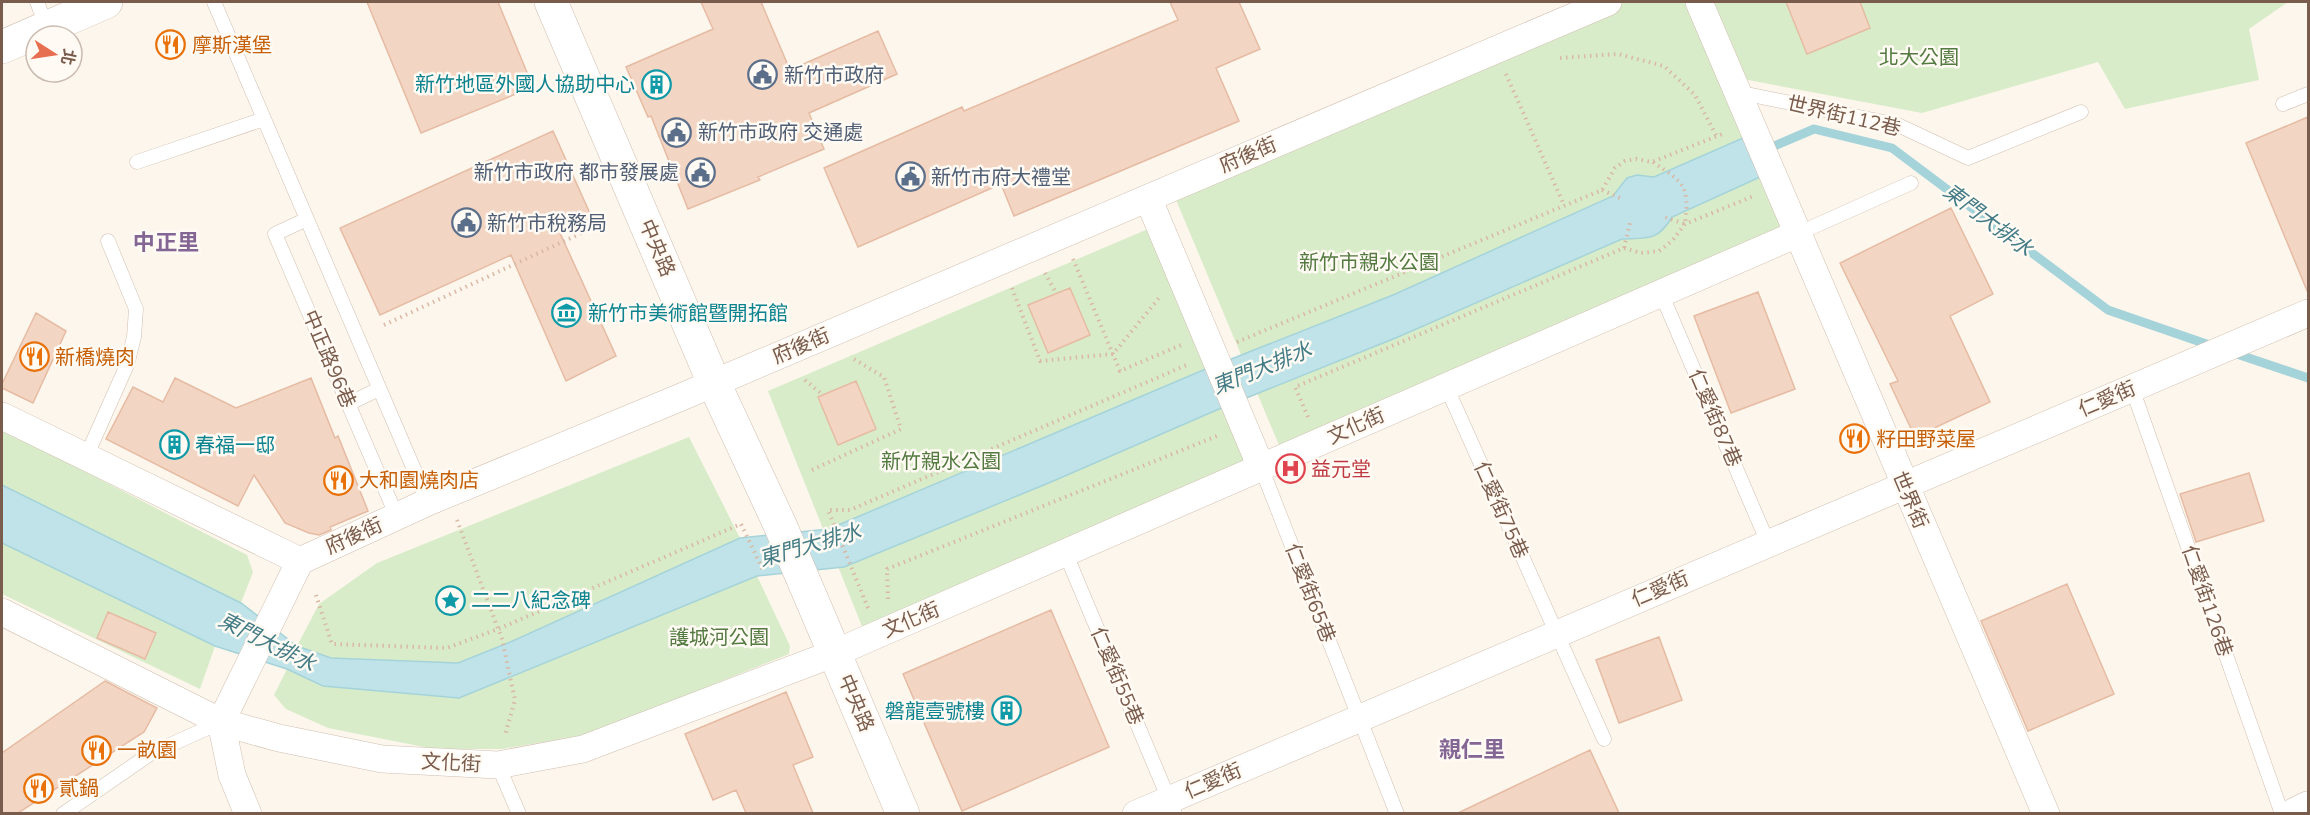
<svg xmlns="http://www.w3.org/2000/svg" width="2310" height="815" viewBox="0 0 2310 815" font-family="'Nunito Sans','Noto Sans TC',sans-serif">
<rect width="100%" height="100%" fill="#fdf6ec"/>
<path fill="#d8ecc9" d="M1608,2H1698L1797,234L1284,457L1171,188Z
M1710,2H2288L2249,29L2259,80L2125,109L2098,62L1922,113L1743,79Z
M1148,229L1257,469L867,639L768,391Z
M2,429L247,555L253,572L241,603L2,485Z
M689,437L740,538L508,643L458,663L331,658L297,646L319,604L377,563Z
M2,543L215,646L200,689L2,594Z
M757,576L790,646L789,654L590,734L502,749H434L328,728L286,709L274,695L287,669L323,686L459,698Z"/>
<path fill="#bfe3e8" stroke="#a5d3da" stroke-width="1.5" d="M1743,138L1760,177L1672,217C1658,241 1648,238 1622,239L1398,337L1219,409L1051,482L844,567L757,576L459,698L323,686L287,669L215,646L2,543V485L241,603L297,646L331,658L458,663L508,643L740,538L829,529L1201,371L1393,295L1613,196L1627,178L1637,175L1654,177Z"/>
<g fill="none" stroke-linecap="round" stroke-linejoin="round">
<path stroke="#a5d3da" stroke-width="9" d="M1765,150L1814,129L1892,148L2108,310L2215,347
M2231,352L2308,378"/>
</g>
<path fill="#f3d5c3" stroke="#e6bba3" stroke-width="1.5" d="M367,2H498L533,87L421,133Z
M701,2H761L790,70L878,31L897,74L809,113L824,149L758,177L760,180L688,209L651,116L648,117L626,67L713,29Z
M1170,2H1239L1260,49L1216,68L1239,121L1014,216L1001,184L858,247L824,168L962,107L964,111L1178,20Z
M1786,2H1860L1870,28L1807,54Z
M2308,117V293L2246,143Z
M553,131L592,218L560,233L616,356L566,381L511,255L380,315L340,228Z
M1951,208L1993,294L1950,316L1990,402L1915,437L1890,384L1898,381L1840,263Z
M1070,288L1090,335L1048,353L1028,305Z
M1758,292L1795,389L1731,413L1694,316Z
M36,313L66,331L33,403L2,388V384Z
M175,378L236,408L311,378L335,438L338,436L368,511L330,527L331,530L319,535L309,533L285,523L254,475L238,506L106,439L133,387L163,402Z
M856,381L876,429L838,445L818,397Z
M2249,473L2264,521L2196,542L2180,494Z
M2067,584L2114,694L2028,731L1981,621Z
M1051,610L1109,747L962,811L903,674Z
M108,612L156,633L145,659L97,638Z
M1659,637L1682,700L1619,723L1596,660Z
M105,681L157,708L144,732L18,813H2V753Z
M786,692L813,757L793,765L813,813H746L736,790L713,800L685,734Z
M1590,750L1619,813H1458Z"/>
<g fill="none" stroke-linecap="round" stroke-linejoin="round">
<defs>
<path id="service" d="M37,2L47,27
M214,2L428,502
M1737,92L1898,125L1968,158L2081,112
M2283,104L2308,94
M137,162L264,119
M307,219L275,234L397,517
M1797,234L1911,183
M1661,293L1768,543
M1446,386L1604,739
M2132,388L2282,814
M348,404L379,389
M86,457L127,365L134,337L136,309L108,241
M1261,467L1397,814
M1065,552L1175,814
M498,765L519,814
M63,814L150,754L221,722"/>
<path id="minor" d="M1699,2L2046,814
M1148,198L1261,467
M2,416L300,561L428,502L679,398L1608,2
M2,612L221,722L279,738L382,759L498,765L583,749L835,653L1797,234
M248,814L232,775L221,722L300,561
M1136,814L2308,313"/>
<path id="tertiary" d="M551,2L714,383L780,525L903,814
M2,47L106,2
M2296,814L2308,808"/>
</defs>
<use href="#service" stroke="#d1beb0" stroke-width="15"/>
<use href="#minor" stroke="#d1beb0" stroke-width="28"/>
<use href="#tertiary" stroke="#d1beb0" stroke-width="34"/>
<path stroke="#d9b8a5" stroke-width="4" stroke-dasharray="1.5 4.5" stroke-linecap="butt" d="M1560,58L1618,54L1664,66L1695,95L1717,137
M1506,74L1564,205
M1653,162C1684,183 1690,186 1685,224L1661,216
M1602,190L1622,199
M1624,248L1630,223
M1073,259L1120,371L1181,345
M1045,273L1056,293
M1012,288L1040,361L1113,354L1159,298
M384,325L603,223
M1237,342L1602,190L1615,168L1625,161L1636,159L1652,162L1725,133
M805,380L823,395
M1308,417L1295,387L1624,248L1641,253L1659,251L1672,241L1685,224L1754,196
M812,470L901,429L884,377L852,358
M457,520L502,639L515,700L505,735
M316,595L332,644L447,648L498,629L741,524L763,570
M888,599L887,569L1217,436
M868,608L828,510H850L1189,364"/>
<use href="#service" stroke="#fff" stroke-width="14"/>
<use href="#minor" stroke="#fff" stroke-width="27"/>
<use href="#tertiary" stroke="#fff" stroke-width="33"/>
</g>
<defs>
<symbol id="restaurant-ring" viewBox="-11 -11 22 22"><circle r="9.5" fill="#fffaf3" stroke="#e8710a" stroke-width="1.5"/><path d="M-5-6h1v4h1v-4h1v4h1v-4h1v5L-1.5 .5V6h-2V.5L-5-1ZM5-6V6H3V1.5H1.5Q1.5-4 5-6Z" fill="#e8710a"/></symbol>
<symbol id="civic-ring" viewBox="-11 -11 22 22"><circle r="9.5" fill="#fffaf3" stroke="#5c6f8a" stroke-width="1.5"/><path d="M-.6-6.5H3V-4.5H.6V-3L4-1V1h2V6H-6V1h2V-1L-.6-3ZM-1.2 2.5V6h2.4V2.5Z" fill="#5c6f8a"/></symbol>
<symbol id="building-ring" viewBox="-11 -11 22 22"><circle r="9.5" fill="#fffaf3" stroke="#0f9aa8" stroke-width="1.5"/><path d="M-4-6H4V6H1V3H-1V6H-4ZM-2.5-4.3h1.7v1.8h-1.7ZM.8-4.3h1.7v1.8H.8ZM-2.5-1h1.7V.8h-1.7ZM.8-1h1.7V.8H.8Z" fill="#0f9aa8"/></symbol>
<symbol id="museum-ring" viewBox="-11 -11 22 22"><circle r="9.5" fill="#fffaf3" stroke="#0f9aa8" stroke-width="1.5"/><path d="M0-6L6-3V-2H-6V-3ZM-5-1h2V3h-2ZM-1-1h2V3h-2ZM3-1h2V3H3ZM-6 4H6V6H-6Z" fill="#0f9aa8"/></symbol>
<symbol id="hospital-ring" viewBox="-11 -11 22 22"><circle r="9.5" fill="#fffaf3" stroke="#e0444e" stroke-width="1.5"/><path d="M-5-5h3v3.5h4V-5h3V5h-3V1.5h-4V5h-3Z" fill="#e0444e"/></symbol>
<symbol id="sight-ring" viewBox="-11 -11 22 22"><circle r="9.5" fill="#fffaf3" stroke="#0f9aa8" stroke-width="1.5"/><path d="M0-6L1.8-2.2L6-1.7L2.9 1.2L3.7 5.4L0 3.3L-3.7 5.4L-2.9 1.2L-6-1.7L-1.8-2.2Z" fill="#0f9aa8"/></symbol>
</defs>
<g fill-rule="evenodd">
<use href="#restaurant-ring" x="154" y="28" width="33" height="33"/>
<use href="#civic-ring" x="746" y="58" width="33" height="33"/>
<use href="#building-ring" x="640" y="68" width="33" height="33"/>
<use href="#civic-ring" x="660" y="116" width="33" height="33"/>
<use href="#civic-ring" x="684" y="156" width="33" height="33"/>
<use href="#civic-ring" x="894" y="160" width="33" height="33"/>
<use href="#civic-ring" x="450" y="206" width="33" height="33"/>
<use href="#museum-ring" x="550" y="296" width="33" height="33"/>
<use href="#restaurant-ring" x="18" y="340" width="33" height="33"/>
<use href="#restaurant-ring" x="1838" y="422" width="33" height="33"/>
<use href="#building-ring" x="158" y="428" width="33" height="33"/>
<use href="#hospital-ring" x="1274" y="452" width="33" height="33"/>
<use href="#restaurant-ring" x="322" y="464" width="33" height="33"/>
<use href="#sight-ring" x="434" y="584" width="33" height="33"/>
<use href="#building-ring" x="990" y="694" width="33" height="33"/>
<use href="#restaurant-ring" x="80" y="734" width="33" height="33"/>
<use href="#restaurant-ring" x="22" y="772" width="33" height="33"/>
</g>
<g text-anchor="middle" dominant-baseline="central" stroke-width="5" stroke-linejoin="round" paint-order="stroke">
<g font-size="20" fill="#c56008" stroke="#fffaf3" text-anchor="start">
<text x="192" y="45">摩斯漢堡</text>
<text x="55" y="357">新橋燒肉</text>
<text x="1876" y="439">籽田野菜屋</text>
<text x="359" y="480">大和園燒肉店</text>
<text x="117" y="750">一畝園</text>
<text x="59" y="788">貳鍋</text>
</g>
<g font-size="20" fill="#537a41" stroke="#fffaf3">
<text x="1919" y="57">北大公園</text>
<text x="1369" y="262">新竹市親水公園</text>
<text x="941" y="461">新竹親水公園</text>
<text x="719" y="637">護城河公園</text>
</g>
<g font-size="20" fill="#4e5e75" stroke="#fffaf3" text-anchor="start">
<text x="784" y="75">新竹市政府</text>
<text x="698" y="132">新竹市政府 交通處</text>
<text x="679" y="172" text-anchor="end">新竹市政府 都市發展處</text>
<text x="931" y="177">新竹市府大禮堂</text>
<text x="487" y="223">新竹市稅務局</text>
</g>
<g font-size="20" fill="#0d838f" stroke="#fffaf3" text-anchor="start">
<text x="635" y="84" text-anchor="end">新竹地區外國人協助中心</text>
<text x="588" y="313">新竹市美術館暨開拓館</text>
<text x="195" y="445">春福一邸</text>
<text x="471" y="600">二二八紀念碑</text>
<text x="985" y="711" text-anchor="end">磐龍壹號樓</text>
</g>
<g font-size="20" fill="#7a5c4d" stroke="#fffaf3">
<text transform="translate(1844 116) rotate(13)">世界街112巷</text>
<text transform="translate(1248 155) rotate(-23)">府後街</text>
<text transform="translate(657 248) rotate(67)">中央路</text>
<text transform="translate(801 346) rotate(-23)">府後街</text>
<text transform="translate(329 359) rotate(67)">中正路96巷</text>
<text transform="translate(2107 399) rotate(-23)">仁愛街</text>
<text transform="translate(1715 418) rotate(67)">仁愛街87巷</text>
<text transform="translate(1356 426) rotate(-24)">文化街</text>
<text transform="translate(1910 500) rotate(67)">世界街</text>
<text transform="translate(1501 510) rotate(66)">仁愛街75巷</text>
<text transform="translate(354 536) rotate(-24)">府後街</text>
<text transform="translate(1660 589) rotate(-23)">仁愛街</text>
<text transform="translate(1310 593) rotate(69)">仁愛街65巷</text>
<text transform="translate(2207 601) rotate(71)">仁愛街126巷</text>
<text transform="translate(911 620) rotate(-23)">文化街</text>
<text transform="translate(1117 676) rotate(67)">仁愛街55巷</text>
<text transform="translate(856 703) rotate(67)">中央路</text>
<text transform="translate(451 763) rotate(3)">文化街</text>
<text transform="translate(1213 781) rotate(-23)">仁愛街</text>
</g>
<g font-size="20" fill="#be3a42" stroke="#fffaf3" text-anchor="start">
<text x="1311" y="469">益元堂</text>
</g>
<g font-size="21" font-style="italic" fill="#437c86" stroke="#fffaf3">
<text transform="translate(1988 220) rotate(37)">東門大排水</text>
<text transform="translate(1262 368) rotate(-22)">東門大排水</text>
<text transform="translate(810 545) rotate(-16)">東門大排水</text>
<text transform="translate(267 642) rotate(27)">東門大排水</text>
</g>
<g font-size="22" font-weight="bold" fill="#846695" stroke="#fffaf3">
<text x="166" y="243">中正里</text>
<text x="1472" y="750">親仁里</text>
</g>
</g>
<rect width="2310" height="815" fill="none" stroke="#7a5c4d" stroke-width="6"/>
<g transform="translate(54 54) rotate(102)"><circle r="28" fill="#fffaf3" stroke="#cabbb1" stroke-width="1.5"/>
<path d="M0-4.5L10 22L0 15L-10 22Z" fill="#e76f51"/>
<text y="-9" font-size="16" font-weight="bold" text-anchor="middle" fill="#7a5c4d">北</text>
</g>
</svg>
